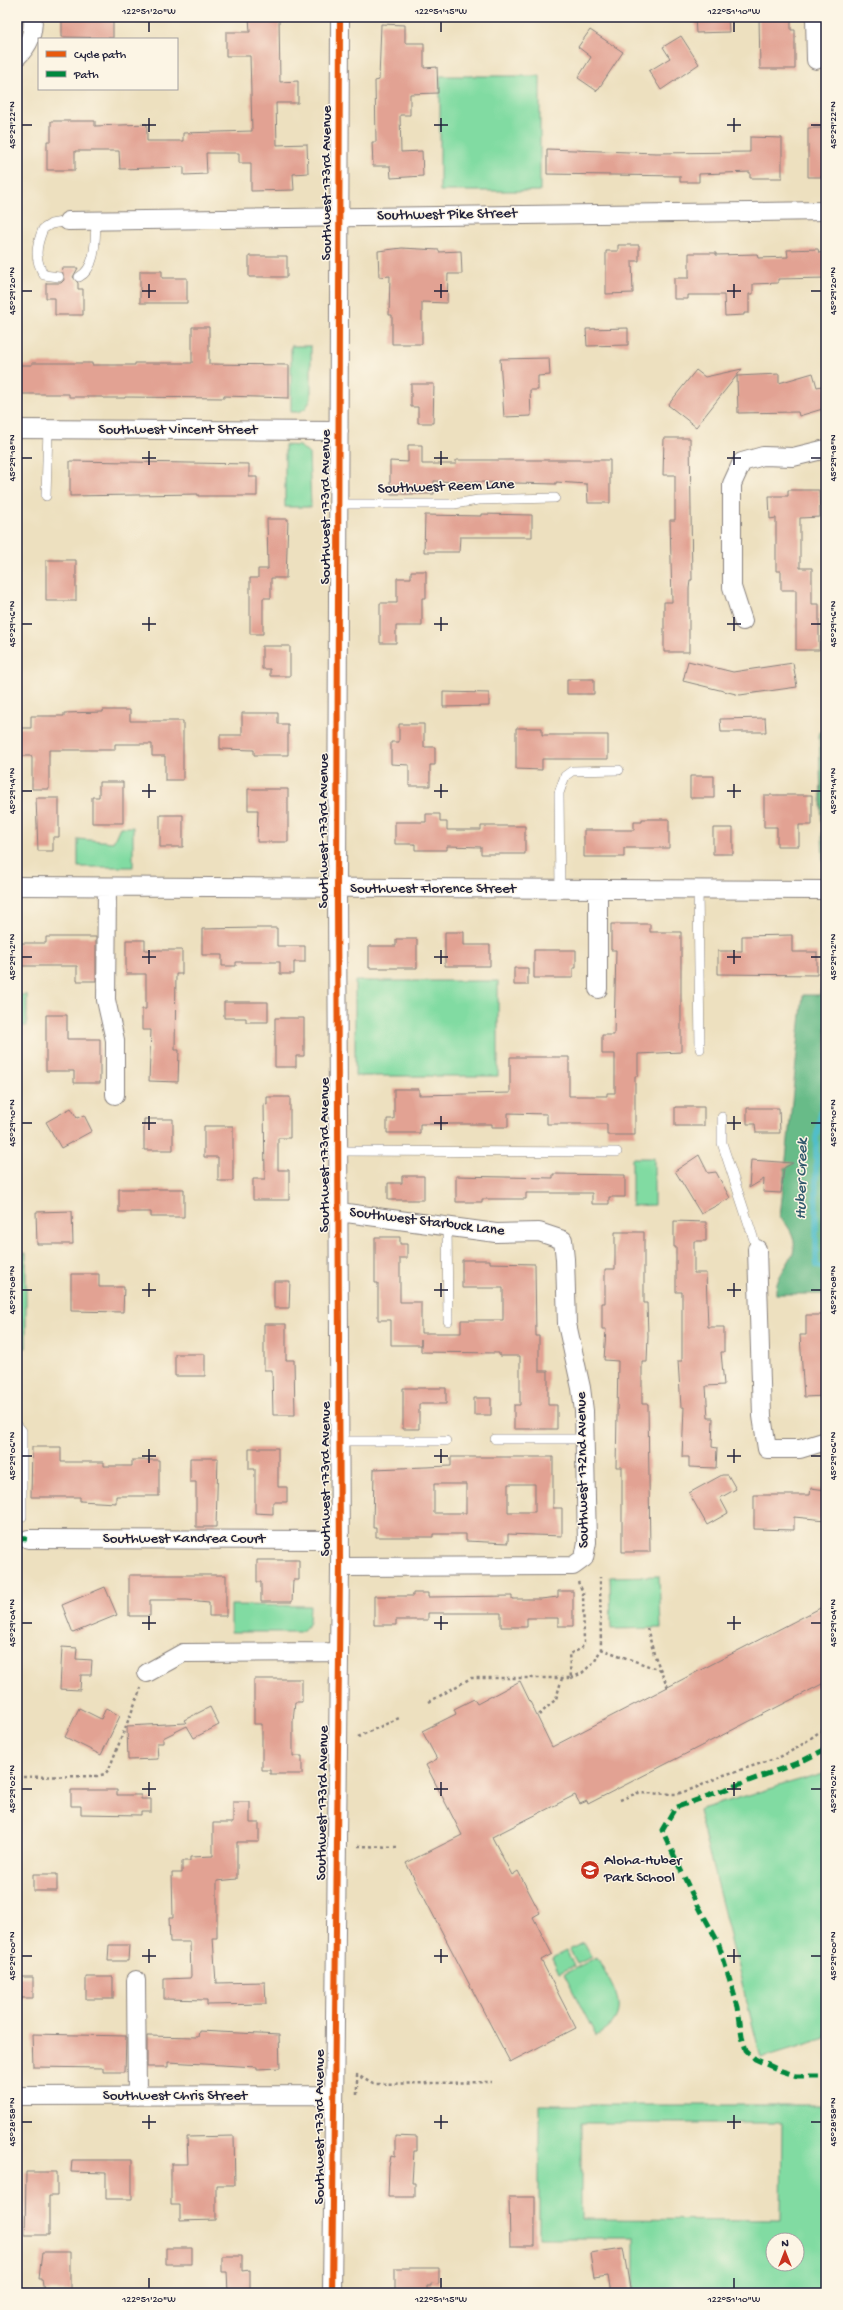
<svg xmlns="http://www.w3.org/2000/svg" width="843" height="2310" viewBox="0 0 843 2310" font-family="'Gochi Hand',sans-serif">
<rect width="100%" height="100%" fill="#fcf5e5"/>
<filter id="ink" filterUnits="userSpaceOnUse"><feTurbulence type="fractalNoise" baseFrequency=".025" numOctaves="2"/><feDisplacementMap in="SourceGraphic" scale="8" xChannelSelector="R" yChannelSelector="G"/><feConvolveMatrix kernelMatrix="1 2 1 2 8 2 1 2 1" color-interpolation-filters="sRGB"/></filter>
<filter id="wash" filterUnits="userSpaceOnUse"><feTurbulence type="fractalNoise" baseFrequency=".012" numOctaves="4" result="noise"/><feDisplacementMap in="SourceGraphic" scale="16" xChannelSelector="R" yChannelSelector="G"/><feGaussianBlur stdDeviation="0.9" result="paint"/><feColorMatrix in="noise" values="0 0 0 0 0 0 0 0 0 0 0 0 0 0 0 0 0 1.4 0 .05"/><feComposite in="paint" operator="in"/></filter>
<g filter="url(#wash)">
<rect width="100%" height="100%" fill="#ede0bf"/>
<path fill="#81dba2" stroke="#527e6e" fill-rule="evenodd" d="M440,76H540V191H440Z
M291,346H311V398L306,408L299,412H291Z
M285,445L300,446L309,454L311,507H285Z
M120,827H133V867H78V839L113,842Z
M355,981H498V1076H355Z
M17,995H27V1026H17Z
M632,1158H654V1205L632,1206Z
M17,1253H26V1348H17Z
M659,1576L661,1628L611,1629L610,1577Z
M231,1605L310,1606C309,1617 311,1628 299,1632H231Z
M826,1772V2038L761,2058L698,1810Z
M584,1942L592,1957L577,1964L569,1949Z
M566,1951L574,1966L559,1973L552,1958Z
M597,1957C613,1988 636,2014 596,2036L564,1974Z
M539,2105H826V2293H634V2238H539ZM581,2123H782L781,2220L581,2219ZM773,2240H797V2264H773Z"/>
<path fill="#68bb88" stroke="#456e62" d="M819,732H826V863H823Z
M826,933V1294H776C774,1265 815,1254 780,1217L803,995H820Z"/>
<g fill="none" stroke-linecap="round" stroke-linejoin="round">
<path stroke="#51bec9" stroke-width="5.5" d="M826,1084L816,1138V1259L817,1266L826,1269"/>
</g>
<g id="blocks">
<path fill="#e2a293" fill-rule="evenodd" d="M62,17H113V38L62,37Z
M249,17H279L280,82L298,81V103H276L277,145L307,144L308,173L293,174L294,190L251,191V163H239V153H206L207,174L184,175V167L120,169L119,151H75V170H47V141H51V121H95V126L147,124V141H183V133L252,131L250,56H226V32H250Z
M695,17H728L729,32L696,33Z
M759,17H791V30H795V69H760Z
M381,24L405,25V43H424V68L437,67L438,93L410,94V115H400L401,152L422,151L423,176L391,178L390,166H373L372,142H376L375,81L379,80Z
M590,30L623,52L597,91L578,78L591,57L578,47Z
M681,36L699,64L661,90L649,71L670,58L663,47Z
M808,128H825L826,177H808Z
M750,137L782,138V178H750V172L699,174V182H680V176L547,174V149L656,153L750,152Z
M618,245H639V261H632L633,293L606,294V251H618Z
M402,248L439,250V252L461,251L462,274H448L447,303L422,302V344H392V315H389L390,276L379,277L378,251Z
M818,249L819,253L826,252V278L778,279V283L753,284V294H749V313H744V315L725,316L724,295H688V299H674V278H689V253H716V255L757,254L758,258L788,257L787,250Z
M249,256H287V277H249Z
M62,268H78L73,277L78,283V289H83V315H55V298H46V283H61L64,280Z
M140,271H162V278H187V303H140Z
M192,327H209V364L289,365V398L224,396V398L125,397V398H103V397H69V394H18L17,392V365H32V363H92V365H135V363H192Z
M628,328V345L587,346L586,329Z
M549,358L550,375L538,376V390H530L531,416L504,417L500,359Z
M742,369L696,427L668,405L696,370L705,377Z
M813,373L817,387L826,385V408L799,416L798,412L738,413L737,376L779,374V383Z
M411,384H434L433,423H418V407H411Z
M664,438H690L692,580H690L689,589V652H664V602H672L670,520H675V475H663Z
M408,445H422V464H456V460H610V503H588L587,484L556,482V484L434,481V494H390V461L408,462Z
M70,461L249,464V477H257V496H198V494L70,496Z
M788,490H819L820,517L800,518V568H812V604H819V650H796V590H781V571H776V518L770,519L769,496H788Z
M481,514L532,515V537H460L459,552H424L425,515L481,516Z
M267,519H288L286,578H271V598H263V634H250V578H258V569H268Z
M46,560H76V601H46Z
M411,571H426V598H422V626H396V643H380V603H397V578H411Z
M262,646H290V676H270V669H262Z
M688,661L733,672L793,663L797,687L740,695L683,681Z
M567,679H594V694H567Z
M443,692L489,693V706L443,707Z
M103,710H130V721H183V780H165V756H152V744H115V750H49V789H32V758L31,756H18V728H31V716H64V713L103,712Z
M242,713H278V724H288V755H254V750L220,749V735H242Z
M765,718L766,732H721L720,719Z
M399,724H424V747H435V765H430V786H409V765L391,764V742H399Z
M516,728H542V735H608V759H542V770L516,769Z
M690,776H714V798H690Z
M99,782H123V823H92V797H99Z
M248,789H288V842H257L258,810H248Z
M764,795H812V825H799V846H777V827H764Z
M36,798H59V837H53V851H38Z
M426,814H440V822H447V830H481V826H525V854H481V847L447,846V850H415V844H395V822H426Z
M160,815H183V847H160Z
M642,819H669V848H624V857H584V830H634V822H642Z
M713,828H733V854H713Z
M611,924H650V932H681V1052L638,1054V1076H635V1135H607V1124H547V1114L508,1113V1127H492V1124H420V1133H387V1119H394V1089H419V1095L510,1093V1057H569V1096H607V1093H615V1054H602V1035H614L616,950H611Z
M258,928H277V946H305V962H294V974H280V962H236V966H222V955H202V929Z
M445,932H464V945H490V966H445Z
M792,935V952H817V975L718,974V951H742V936Z
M46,937H96V981H77V966H17V943H46Z
M396,939H417V968H369V946H396Z
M126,940H145V950H182V974H176L175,1050H179L178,1082L149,1081L151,1030H142V1009H146V974H126Z
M534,950H576V968H573V978H534Z
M514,968H528V985H514Z
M224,1002H268V1022H246V1018H224Z
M46,1015H67V1039H100V1083H74V1071H46Z
M275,1018H304V1056H296V1067H275Z
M267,1097H290V1138H278V1170H289V1200H253V1179H265L264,1104L267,1105Z
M675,1107H704V1126H675Z
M71,1108L77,1118L84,1115L92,1131L61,1148L46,1122Z
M747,1108H779L780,1133H756L755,1124H747Z
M144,1119H173V1150H144Z
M204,1126H233V1181H218V1157H204Z
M699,1155L708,1173L716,1172L730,1198L701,1214L675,1171Z
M751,1160L793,1163L784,1168L781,1193L763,1192L764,1179L749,1188Z
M553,1174L625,1175V1197H609V1204H592V1193H526V1199H482V1202H456V1176L553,1178Z
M402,1176H424V1200H388V1183H402Z
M119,1189H184V1217H151V1212H119Z
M72,1211L73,1244H37L36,1212Z
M674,1221L706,1222V1241H694V1273H706L708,1327H724V1352H721L724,1385L706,1386L708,1418H713L712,1447L717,1448L716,1468L689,1467V1457H682L684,1407H681L678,1361H682V1292H676V1247H674Z
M615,1232H644V1303H647L648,1336L647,1362H642V1404H648L650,1552H622V1467H616L618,1361L604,1360L606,1329H602V1303H605V1269H615Z
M375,1237H400V1244H407V1258H400V1302H421V1333H461V1320H503V1288H462V1260H490V1263L535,1264L536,1336H539V1371H548V1405H557V1429H514V1405H520V1356H499V1353L421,1352V1339V1345H391V1320H378V1283H375Z
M71,1274H99V1287H124L123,1312L71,1311Z
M274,1281H290L289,1308H274Z
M806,1315H826V1396L804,1397L800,1335H806Z
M264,1324H286V1360H294L295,1415H273L272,1370H264Z
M175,1354H205V1376H175Z
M403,1388H446V1404H419V1429H403Z
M474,1398H491V1415H474Z
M32,1447H61V1462H104V1466H132V1460H159V1496H116V1503L80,1501V1497H31Z
M249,1448H278V1487H287V1502H273V1514L255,1513V1469H249Z
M451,1457H553V1508H562V1536L508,1534V1543L466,1541V1534H433V1537H376V1528H373L374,1469L451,1466ZM434,1484H466V1513H434ZM508,1484H535V1512H508Z
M190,1458H218L216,1527H196V1482H190Z
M722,1475H728L736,1489L720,1498L728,1513L707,1525L689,1493Z
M811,1488L826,1490V1520L794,1517V1530L754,1529V1495H810Z
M257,1560H299V1580H293L292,1602H261V1582H257Z
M129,1575H226V1616H209V1602L187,1600H150V1616H129Z
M105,1587L117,1615L73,1633L62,1605Z
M558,1591H573V1626H558V1618H527V1627H501V1613H428V1620H396V1625H374V1596H413V1593H428V1597L512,1596V1599H541L558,1597Z
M826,1605V1682L588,1804L587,1801L580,1804L575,1795L492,1837L512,1875L518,1871L540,1913L533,1917L552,1954L541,1960L576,2028L510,2062L406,1863L462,1835L426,1765L437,1759L422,1731L456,1714L454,1709L474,1699L477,1704L520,1681L552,1747Z
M62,1647L77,1648L76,1659L92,1660L91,1675H81L80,1690L60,1689Z
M254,1679H302V1702H295L293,1721V1756H302V1774H270V1770H262V1724H254Z
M210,1707L219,1725L194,1738L187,1726L163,1738V1743H157L158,1759L128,1760L127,1726L186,1723L184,1720Z
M79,1708L101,1719L106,1708L120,1716L101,1755L65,1737Z
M71,1790H117V1795H141V1799H151V1812H141V1815L81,1814V1806H71Z
M233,1802H250V1823H259V1842H237V1879L217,1881V1938H213L216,1983L265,1982L266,2004L207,2005V2000L164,1999V1979L190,1978L191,1976L190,1942H170L169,1918H173L172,1873H182V1861H190V1857L213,1856V1823H233Z
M33,1874H57V1891H33Z
M109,1945H129L128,1961H108Z
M17,1977H33V1998H17Z
M86,1977H113V1999H86Z
M199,2031L279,2035L280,2068L257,2069V2067L168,2062V2067H147V2036L198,2037Z
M32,2034L126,2036L125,2072H103V2068L33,2067Z
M234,2136L235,2185H216V2220L180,2221V2205H171V2164H188L187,2137Z
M395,2136L417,2137V2151H414L412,2183H415V2197H388L389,2167L391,2156L395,2157Z
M72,2160H132V2199H106V2173L71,2172Z
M26,2172H57V2196H49V2235H25Z
M509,2197H535V2246H510Z
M166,2248H192V2264H166Z
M623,2248L631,2293H611L608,2276L594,2278L590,2253Z
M42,2252H70V2291H44L42,2279H39Z
M222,2256H242V2271L250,2270V2293H228L227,2272H222Z
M395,2268H439V2284L431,2283V2286H427V2293H395Z"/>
</g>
</g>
<g filter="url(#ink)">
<use href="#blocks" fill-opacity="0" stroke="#88817d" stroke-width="1"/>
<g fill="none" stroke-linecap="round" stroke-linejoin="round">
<defs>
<path id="lane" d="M59,277L44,275C34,259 36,246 43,229L51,224L68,221
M79,277C97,268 95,238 96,221
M46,496L48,429
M339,504H454L478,500L555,498
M560,889L559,793L565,776L572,771L619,770
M698,889L700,1049
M722,1117V1143L757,1249
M338,1151L617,1152
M447,1225L448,1321
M17,1425L22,1431V1517
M495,1439H585
M339,1441H446"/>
<path id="street" d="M815,17L816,60
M17,57C30,44 33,35 33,17
M68,221L826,211
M17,429L339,431
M743,621L732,587V484L742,462L763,456L793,457L826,449
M17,886L826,890
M107,887L106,1000L115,1040V1095
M598,889V989
M339,1212L496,1233L539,1232L563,1240L565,1259L567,1324L581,1388L584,1411L587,1542L584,1558L573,1566L340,1567
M757,1249L762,1416L767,1449H800L826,1441
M28,1539L340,1540
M147,1673L183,1653L338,1652
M136,1980L137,2096
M17,2096L333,2095
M332,2293L340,1567L337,889L340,17"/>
</defs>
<use href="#lane" stroke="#88817d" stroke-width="10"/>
<use href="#street" stroke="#88817d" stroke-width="20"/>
<path stroke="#88817d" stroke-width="2.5" stroke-dasharray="3 3" stroke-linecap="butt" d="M647,1628L654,1654L669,1690
M601,1649L660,1670
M571,1678L582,1673L595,1661L601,1649L600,1577
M429,1702L471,1678H571L569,1654L581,1649L584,1643L583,1592L578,1582
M539,1715L556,1699L562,1678
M358,1737L399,1718
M17,1777L97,1776L105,1774L109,1769L141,1688
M620,1800L637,1793L677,1794L695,1788L724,1775L778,1758L797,1748L826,1727
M358,1846L397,1847
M357,2095V2075L373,2084L492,2082"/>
<use href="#lane" stroke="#fff" stroke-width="9"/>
<use href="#street" stroke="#fff" stroke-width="18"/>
<path stroke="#00873e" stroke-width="5" stroke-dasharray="10 5" stroke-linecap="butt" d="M17,1538L28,1539
M826,1749L800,1762L675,1808L662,1830L694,1898L718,1942L738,2007L742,2037L746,2050L755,2059L779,2070L797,2076H826"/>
<defs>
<path id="cycleway" d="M332,2293L340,1567L337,889L340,17"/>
</defs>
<use href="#cycleway" stroke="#fcf5e5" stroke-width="8"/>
<use href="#cycleway" stroke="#e8590c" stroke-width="6"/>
</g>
</g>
<path fill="none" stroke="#22223b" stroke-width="1.5" d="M149,22V32M441,22V32M734,22V32M149,118V132M441,118V132M734,118V132M22,125H32M142,125H156M434,125H448M727,125H741M811,125H821M149,284V298M441,284V298M734,284V298M22,291H32M142,291H156M434,291H448M727,291H741M811,291H821M149,451V465M441,451V465M734,451V465M22,458H32M142,458H156M434,458H448M727,458H741M811,458H821M149,617V631M441,617V631M734,617V631M22,624H32M142,624H156M434,624H448M727,624H741M811,624H821M149,784V798M441,784V798M734,784V798M22,791H32M142,791H156M434,791H448M727,791H741M811,791H821M149,950V964M441,950V964M734,950V964M22,957H32M142,957H156M434,957H448M727,957H741M811,957H821M149,1116V1130M441,1116V1130M734,1116V1130M22,1123H32M142,1123H156M434,1123H448M727,1123H741M811,1123H821M149,1283V1297M441,1283V1297M734,1283V1297M22,1290H32M142,1290H156M434,1290H448M727,1290H741M811,1290H821M149,1449V1463M441,1449V1463M734,1449V1463M22,1456H32M142,1456H156M434,1456H448M727,1456H741M811,1456H821M149,1616V1630M441,1616V1630M734,1616V1630M22,1623H32M142,1623H156M434,1623H448M727,1623H741M811,1623H821M149,1782V1796M441,1782V1796M734,1782V1796M22,1789H32M142,1789H156M434,1789H448M727,1789H741M811,1789H821M149,1949V1963M441,1949V1963M734,1949V1963M22,1956H32M142,1956H156M434,1956H448M727,1956H741M811,1956H821M149,2115V2129M441,2115V2129M734,2115V2129M22,2122H32M142,2122H156M434,2122H448M727,2122H741M811,2122H821M149,2278V2288M441,2278V2288M734,2278V2288"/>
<defs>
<symbol id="school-disc" viewBox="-11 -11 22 22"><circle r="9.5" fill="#c8321e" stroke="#fcf5e5"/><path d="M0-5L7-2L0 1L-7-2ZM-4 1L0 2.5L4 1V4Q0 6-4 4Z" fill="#fff"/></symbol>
</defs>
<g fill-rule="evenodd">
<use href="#school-disc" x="579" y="1859" width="22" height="22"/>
</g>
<g text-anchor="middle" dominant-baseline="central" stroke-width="3" stroke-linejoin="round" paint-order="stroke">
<g font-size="15" fill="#22223b" stroke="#fcf5e5">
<text transform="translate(327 183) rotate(-90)">Southwest 173rd Avenue</text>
<text transform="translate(447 215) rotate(-1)">Southwest Pike Street</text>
<text x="178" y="430">Southwest Vincent Street</text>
<text transform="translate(446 487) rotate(-2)">Southwest Reem Lane</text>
<text transform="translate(326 507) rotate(-90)">Southwest 173rd Avenue</text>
<text transform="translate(324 831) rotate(-90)">Southwest 173rd Avenue</text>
<text x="433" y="889">Southwest Florence Street</text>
<text transform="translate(325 1155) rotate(-90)">Southwest 173rd Avenue</text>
<text transform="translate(427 1222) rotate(7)">Southwest Starbuck Lane</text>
<text transform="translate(583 1470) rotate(-91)">Southwest 172nd Avenue</text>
<text transform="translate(326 1479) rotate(-90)">Southwest 173rd Avenue</text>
<text x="184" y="1539">Southwest Kandrea Court</text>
<text transform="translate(323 1803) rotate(-89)">Southwest 173rd Avenue</text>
<text x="175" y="2096">Southwest Chris Street</text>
<text transform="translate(320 2127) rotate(-90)">Southwest 173rd Avenue</text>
</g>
<g font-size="15" fill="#22223b" stroke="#fcf5e5" text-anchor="start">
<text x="604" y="1861">Aloha-Huber<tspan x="604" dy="17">Park School</tspan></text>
</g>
<g font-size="16" font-style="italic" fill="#32596d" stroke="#fcf5e5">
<text transform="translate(803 1179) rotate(-89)">Huber Creek</text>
</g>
</g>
<rect width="843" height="2310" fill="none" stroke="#fcf5e5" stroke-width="44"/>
<rect x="38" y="38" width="140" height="52" fill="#fcf5e5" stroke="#a5a1a1"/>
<rect x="46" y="51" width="20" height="6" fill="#e8590c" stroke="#a5a1a1"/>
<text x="74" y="58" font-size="12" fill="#22223b">Cycle path</text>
<rect x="46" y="71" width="20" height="6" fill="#00873e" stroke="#a5a1a1"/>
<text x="74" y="78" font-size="12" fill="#22223b">Path</text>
<g transform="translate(785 2252)"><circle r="19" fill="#fcf5e5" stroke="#a5a1a1"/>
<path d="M0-3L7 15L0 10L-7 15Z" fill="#c8321e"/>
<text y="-6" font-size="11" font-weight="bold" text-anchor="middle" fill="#22223b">N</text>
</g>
<rect x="22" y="22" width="799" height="2266" fill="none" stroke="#22223b" stroke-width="1.5"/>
<g font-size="10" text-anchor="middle" fill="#22223b">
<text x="149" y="14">122°51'20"W</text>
<text x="441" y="14">122°51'15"W</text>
<text x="734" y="14">122°51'10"W</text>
<text transform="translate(11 125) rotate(-90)" y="4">45°29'22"N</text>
<text transform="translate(832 125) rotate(-90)" y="4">45°29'22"N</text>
<text transform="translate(11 291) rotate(-90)" y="4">45°29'20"N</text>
<text transform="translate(832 291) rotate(-90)" y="4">45°29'20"N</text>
<text transform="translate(11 458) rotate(-90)" y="4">45°29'18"N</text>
<text transform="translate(832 458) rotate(-90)" y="4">45°29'18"N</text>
<text transform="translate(11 624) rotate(-90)" y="4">45°29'16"N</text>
<text transform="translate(832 624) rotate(-90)" y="4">45°29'16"N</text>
<text transform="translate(11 791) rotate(-90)" y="4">45°29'14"N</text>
<text transform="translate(832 791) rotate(-90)" y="4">45°29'14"N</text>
<text transform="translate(11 957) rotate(-90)" y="4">45°29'12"N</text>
<text transform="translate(832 957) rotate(-90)" y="4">45°29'12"N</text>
<text transform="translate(11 1123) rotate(-90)" y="4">45°29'10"N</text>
<text transform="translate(832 1123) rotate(-90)" y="4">45°29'10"N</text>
<text transform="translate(11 1290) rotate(-90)" y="4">45°29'08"N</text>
<text transform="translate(832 1290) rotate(-90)" y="4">45°29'08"N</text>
<text transform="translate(11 1456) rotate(-90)" y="4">45°29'06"N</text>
<text transform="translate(832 1456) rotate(-90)" y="4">45°29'06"N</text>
<text transform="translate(11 1623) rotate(-90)" y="4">45°29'04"N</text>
<text transform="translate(832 1623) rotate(-90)" y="4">45°29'04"N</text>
<text transform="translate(11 1789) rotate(-90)" y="4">45°29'02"N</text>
<text transform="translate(832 1789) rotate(-90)" y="4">45°29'02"N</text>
<text transform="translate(11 1956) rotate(-90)" y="4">45°29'00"N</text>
<text transform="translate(832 1956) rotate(-90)" y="4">45°29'00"N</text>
<text transform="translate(11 2122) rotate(-90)" y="4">45°28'58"N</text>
<text transform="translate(832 2122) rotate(-90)" y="4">45°28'58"N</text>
<text x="149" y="2302">122°51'20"W</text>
<text x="441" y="2302">122°51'15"W</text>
<text x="734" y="2302">122°51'10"W</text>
</g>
</svg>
